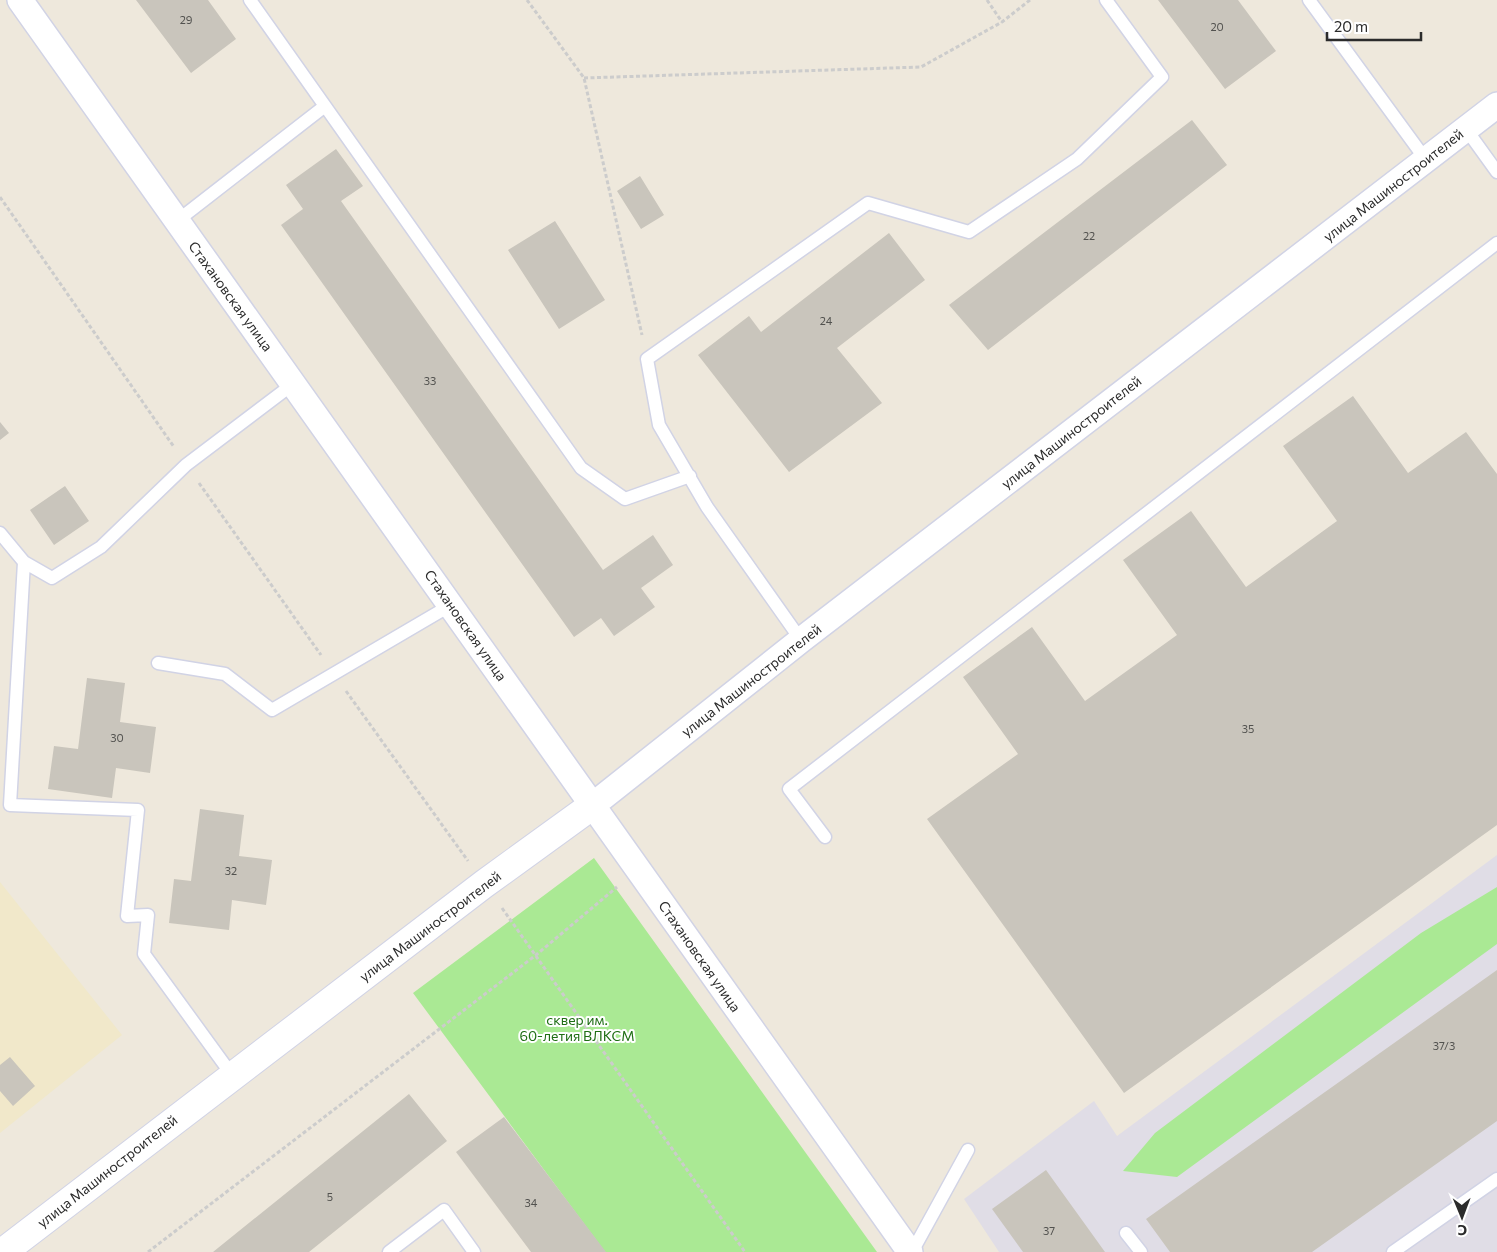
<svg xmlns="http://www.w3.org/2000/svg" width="1497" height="1252" viewBox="0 0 1497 1252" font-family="Commissioner,sans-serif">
<rect width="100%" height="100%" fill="#eee8dc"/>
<path fill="#e0dde6" d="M1497,855V1252H999L964,1199L1094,1101L1117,1136Z"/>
<path fill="#f1e8ca" d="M0,882L122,1035L0,1133Z"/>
<path fill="#aae994" d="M594,858L877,1252H605L413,993Z
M1497,887V944L1177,1177L1123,1171L1155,1133L1421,933Z"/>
<path fill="#c9c5bc" d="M136,0H208L236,39L191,73Z
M1158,0H1238L1276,51L1225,89Z
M1192,120L1227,165L988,350L949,305Z
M336,149L363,186L341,201L603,570L653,535L673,565L641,588L655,607L614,636L601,618L574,637L281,225L303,209L286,185Z
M640,176L664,215L641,229L617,191Z
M555,221L605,300L559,329L508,250Z
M889,233L925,280L837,348L882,403L789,472L698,355L749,316L761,332Z
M1353,396L1408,473L1466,432L1497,474V825L1124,1093L927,819L1018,754L963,677L1032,627L1085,701L1177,635L1123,560L1191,511L1246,587L1337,521L1283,446Z
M0,422L9,433L0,440Z
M65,486L89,521L54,545L30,510Z
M87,678L125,683L120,722L156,727L150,773L116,768L112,798L48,789L54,746L78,749Z
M200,809L244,815L239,856L272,860L266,905L232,900L229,930L169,923L174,879L191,881Z
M1497,970V1121L1312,1252H1170L1146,1219Z
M10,1057L35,1086L13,1106L0,1091V1065Z
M409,1094L447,1141L309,1252H213Z
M504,1117L606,1252H531L456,1152Z
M1046,1170L1105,1252H1023L992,1209Z"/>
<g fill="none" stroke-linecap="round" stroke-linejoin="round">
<defs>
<path id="service" d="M250,0L581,468L625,499L690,476
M1309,0L1426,160
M1466,129L1497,172
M177,221L325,106
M0,533L24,562L52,578L101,547L186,465L293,384
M24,562L10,805L138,810L127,916L148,915L144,954L232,1075
M801,640L707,507L659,425L647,359L868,203L969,232L1077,159L1162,77L1106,0
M158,663L225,674L272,710L451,605
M825,837L789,789L1497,243
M1126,1233L1141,1252
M389,1252L444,1210L474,1252
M912,1252L968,1150
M1393,1252L1497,1179"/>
<path id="minor" d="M20,0L910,1252
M593,805L801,640L1497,105"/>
<path id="tertiary" d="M3,1252L484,884L593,805"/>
</defs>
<use href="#service" stroke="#d1d3e5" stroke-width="15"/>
<use href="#minor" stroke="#d1d3e5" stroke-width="28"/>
<use href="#tertiary" stroke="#d1d3e5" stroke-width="30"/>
<path stroke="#ccc" stroke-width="3" stroke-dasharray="4 2.5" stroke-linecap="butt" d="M527,0L584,78L642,335
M987,0L1002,22
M584,78L921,67L1002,22L1030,0
M0,197L174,447
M199,483L321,655
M346,691L468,861
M502,908L745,1252
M148,1252L536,955L617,887"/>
<use href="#service" stroke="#fff" stroke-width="12"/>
<use href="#minor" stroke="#fff" stroke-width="25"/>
<use href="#tertiary" stroke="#fff" stroke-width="28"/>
</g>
<g text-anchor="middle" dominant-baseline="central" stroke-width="4" stroke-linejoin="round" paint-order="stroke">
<g font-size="11" fill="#52524f">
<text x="186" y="19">29</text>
<text x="1217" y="26">20</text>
<text x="1089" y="235">22</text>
<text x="826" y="320">24</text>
<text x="430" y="380">33</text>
<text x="1248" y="728">35</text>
<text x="117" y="737">30</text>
<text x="231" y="870">32</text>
<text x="1444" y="1045">37/3</text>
<text x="330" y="1196">5</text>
<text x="531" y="1202">34</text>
<text x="1049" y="1230">37</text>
</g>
<g font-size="14" fill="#2b2b2b" stroke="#fff">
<text transform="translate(1393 185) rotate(-38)">улица Машиностроителей</text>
<text transform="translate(231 296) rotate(54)">Стахановская улица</text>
<text transform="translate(1071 432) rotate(-38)">улица Машиностроителей</text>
<text transform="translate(466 625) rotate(55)">Стахановская улица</text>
<text transform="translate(751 680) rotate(-38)">улица Машиностроителей</text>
<text transform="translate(430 926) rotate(-37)">улица Машиностроителей</text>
<text transform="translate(700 956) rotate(55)">Стахановская улица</text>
<text transform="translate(107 1171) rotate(-38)">улица Машиностроителей</text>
</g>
<g font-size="14" fill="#1f6e14" stroke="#fff">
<text x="577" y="1019">сквер им.<tspan x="577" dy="16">60-летия ВЛКСМ</tspan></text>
</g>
</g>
<g transform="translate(1462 1217) rotate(179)" stroke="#ffffff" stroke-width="4" paint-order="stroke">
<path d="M0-4L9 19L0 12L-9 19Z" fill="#2b2b2b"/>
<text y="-8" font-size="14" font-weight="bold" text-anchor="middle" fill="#2b2b2b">С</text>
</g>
<path d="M1327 32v8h94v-8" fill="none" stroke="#2b2b2b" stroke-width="2.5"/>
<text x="1334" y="32" font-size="15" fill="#2b2b2b" stroke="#ffffff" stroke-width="4" paint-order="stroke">20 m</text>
</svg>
